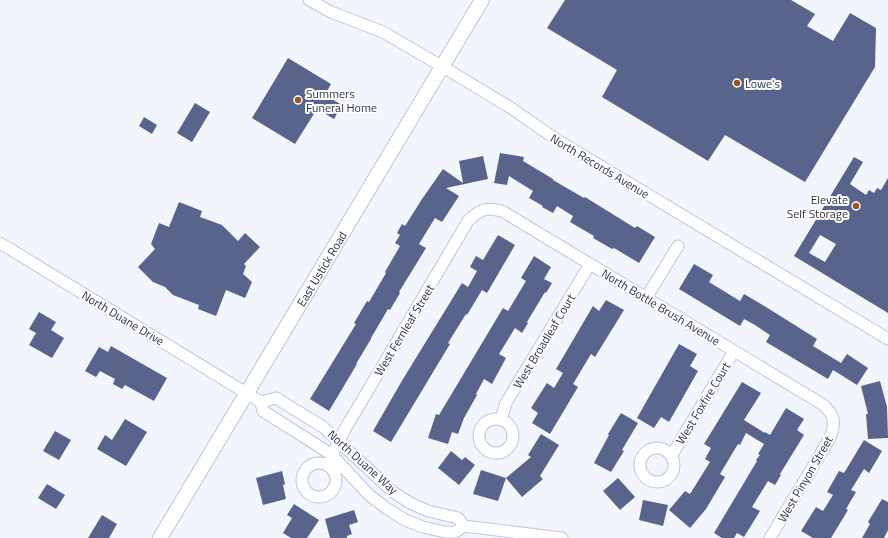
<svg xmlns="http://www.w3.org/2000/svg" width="888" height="538" viewBox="0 0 888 538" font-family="'Titillium Web',sans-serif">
<rect width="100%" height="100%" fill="#f3f5fc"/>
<path fill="#59648d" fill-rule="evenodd" d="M565,0H791L815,14L807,26L833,41L850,13L876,28L875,67L805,182L725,135L708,161L602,97L617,70L547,28Z
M288,58L331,84L325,95L342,105L334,119L317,109L295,144L252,118Z
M195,103L210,112L192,142L177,133Z
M144,117L157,125L152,134L139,126Z
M500,153L524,157L523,161L553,179V180L584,198L585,197L635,228L637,226L655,237L639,263L614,248L612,249L593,238L594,236L570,222L573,216L557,206L553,213L542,207L543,206L529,198L533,191L509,176L507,185L494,183Z
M483,156L488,179L446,188L459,196L442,222L435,218L419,244L426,248L399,292L400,293L390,310L388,309L371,338V339L356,364H357L329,411L310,399L356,324L354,323L367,301L369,302L386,273L385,272L400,246L395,243L400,235L397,233L402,224L405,226L422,199L443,169L463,183L459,161Z
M854,157L863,162L850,184L866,195L869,190L874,193L877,188L881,190L888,178V313L794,256ZM820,235L836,244L825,262L809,253Z
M179,202L202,211L200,217L222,225L238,241L245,233L260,247L244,264L246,266L243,274L252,282L245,298L226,290L216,316L198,309L199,305L173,295L165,287L153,282L138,267L155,249L151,244L159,223L169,227Z
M498,235L515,245L487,293L482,290L467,315L466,314L448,343L450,344L391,442L373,431L403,379L462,283L468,287L477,271L470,267L476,256L483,260Z
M534,256L551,267L544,279L552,283L546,293L545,292L527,322L528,323L522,333L515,328L499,354L506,358L492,384L484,379L476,394L477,395L464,418L458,434L452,432L448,444L428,438L436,414L439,415L503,308L508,311L526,281L521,278Z
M694,264L713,275L709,282L740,301L744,294L766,307L817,339L813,346L841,363L847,354L868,368L857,385L833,370L828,379L766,342L770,335L755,325L744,319L740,326L679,289Z
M606,300L624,310L595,357L591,354L573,384L578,387L550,434L532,423L538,413L531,408L547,383L554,388L563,373L556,369L593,306L599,311Z
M39,312L56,322L51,330L64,338L52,358L29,345L36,333L29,329Z
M679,344L697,354L690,366L698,371L669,422L661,417L654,428L637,418Z
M111,346L167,378L154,401L125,385L122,389L113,384L115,379L100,371L96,377L85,371L99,347L108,352Z
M880,381L887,407L888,438L868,439L866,414H868L861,386Z
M742,382L761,393L744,420L765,433V432L770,435L786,408L804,419L797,430L804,435L780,474L781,475L775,485L768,481L752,507L760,511L744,537L737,533L734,538H722L714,533L757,461L756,460L760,455L758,454L764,444L746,433L740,445L738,444L720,474L725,477L706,509L690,528L669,510L685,491L690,494L710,462L705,459L711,448L704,444Z
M621,413L638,423L622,450L624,451L611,472L594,463L609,435L608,434Z
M125,419L147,432L126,466L97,449L105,435L112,440Z
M55,431L71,440L59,460L43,451Z
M541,434L559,445L540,476L543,479L522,497L506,478L531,457L528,455Z
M864,440L882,451L869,473L864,469L851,490L856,492L846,509L848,510L831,538H813L801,531L816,507L823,511L833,495L827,492L839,471L844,473Z
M451,451L462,460L465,457L475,465L459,485L438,468Z
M481,470L506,478L498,501L473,494Z
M282,471L285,484L283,485L286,499L263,505L256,478Z
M618,478L635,497L620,510L603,491Z
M47,484L65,495L56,509L38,498Z
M882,499L888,502V530L884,538H862L870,524L868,522Z
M643,500L668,505L663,526L639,520Z
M294,504L319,520L307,538H291L283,533L292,518L287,515Z
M354,510L358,522L349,525L352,534L347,536V538H330L325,519Z
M102,515L117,524L109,538H88Z"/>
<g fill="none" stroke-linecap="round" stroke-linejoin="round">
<defs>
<path id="minor" d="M309,0L331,12L383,32L443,67L511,108L554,138L888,339
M0,243L261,402
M646,298L678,246
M276,398L323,427L378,478L393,492L410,503L428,511L458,518L464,526L455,532H445L423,527L405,520L386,508L369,495L332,455L312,442L263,411L261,402Z
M479 436a17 17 0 1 1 34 0a17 17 0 1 1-34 0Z
M501,419L506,403L590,264
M640 465a17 17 0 1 1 34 0a17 17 0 1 1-34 0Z
M672,455L734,351
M302 480a17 17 0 1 1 34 0a17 17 0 1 1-34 0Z
M329,466L332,455L344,431L468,221C480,209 486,207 502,211L822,404C835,415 836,422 830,438L770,538
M464,526L562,538"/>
<g id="major">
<path id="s1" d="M160,538L482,0"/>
</g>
</defs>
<use href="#minor" stroke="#bac4e7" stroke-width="13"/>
<use href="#major" stroke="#bac4e7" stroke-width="16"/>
<use href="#minor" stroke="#fff" stroke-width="11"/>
<use href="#major" stroke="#fff" stroke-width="14"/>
</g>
<g fill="#995626" stroke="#fff" stroke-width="1.5">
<circle cx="737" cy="83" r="4"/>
<circle cx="298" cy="100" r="4"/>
<circle cx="856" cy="206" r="4"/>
</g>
<g text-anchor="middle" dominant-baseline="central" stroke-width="4" stroke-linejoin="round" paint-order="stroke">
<g font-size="12" fill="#2e3240" stroke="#fff" text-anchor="start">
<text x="745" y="83">Lowe's</text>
<text x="306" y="93">Summers<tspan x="306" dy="14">Funeral Home</tspan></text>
<text x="848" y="199" text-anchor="end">Elevate<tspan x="848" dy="14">Self Storage</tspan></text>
</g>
<g font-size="12" fill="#2e3240" stroke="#fff">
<text transform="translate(600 166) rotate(31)">North Records Avenue</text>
<text stroke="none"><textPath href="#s1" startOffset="314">East Ustick Road</textPath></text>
<text transform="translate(661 307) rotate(31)">North Bottle Brush Avenue</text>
<text transform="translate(123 318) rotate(31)">North Duane Drive</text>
<text transform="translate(404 330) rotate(-59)">West Fernleaf Street</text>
<text transform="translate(544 341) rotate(-59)">West Broadleaf Court</text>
<text transform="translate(703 403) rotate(-59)">West Foxfire Court</text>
<text transform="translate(363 462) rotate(42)">North Duane Way</text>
<text transform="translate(805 479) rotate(-60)">West Pinyon Street</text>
</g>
</g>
</svg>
